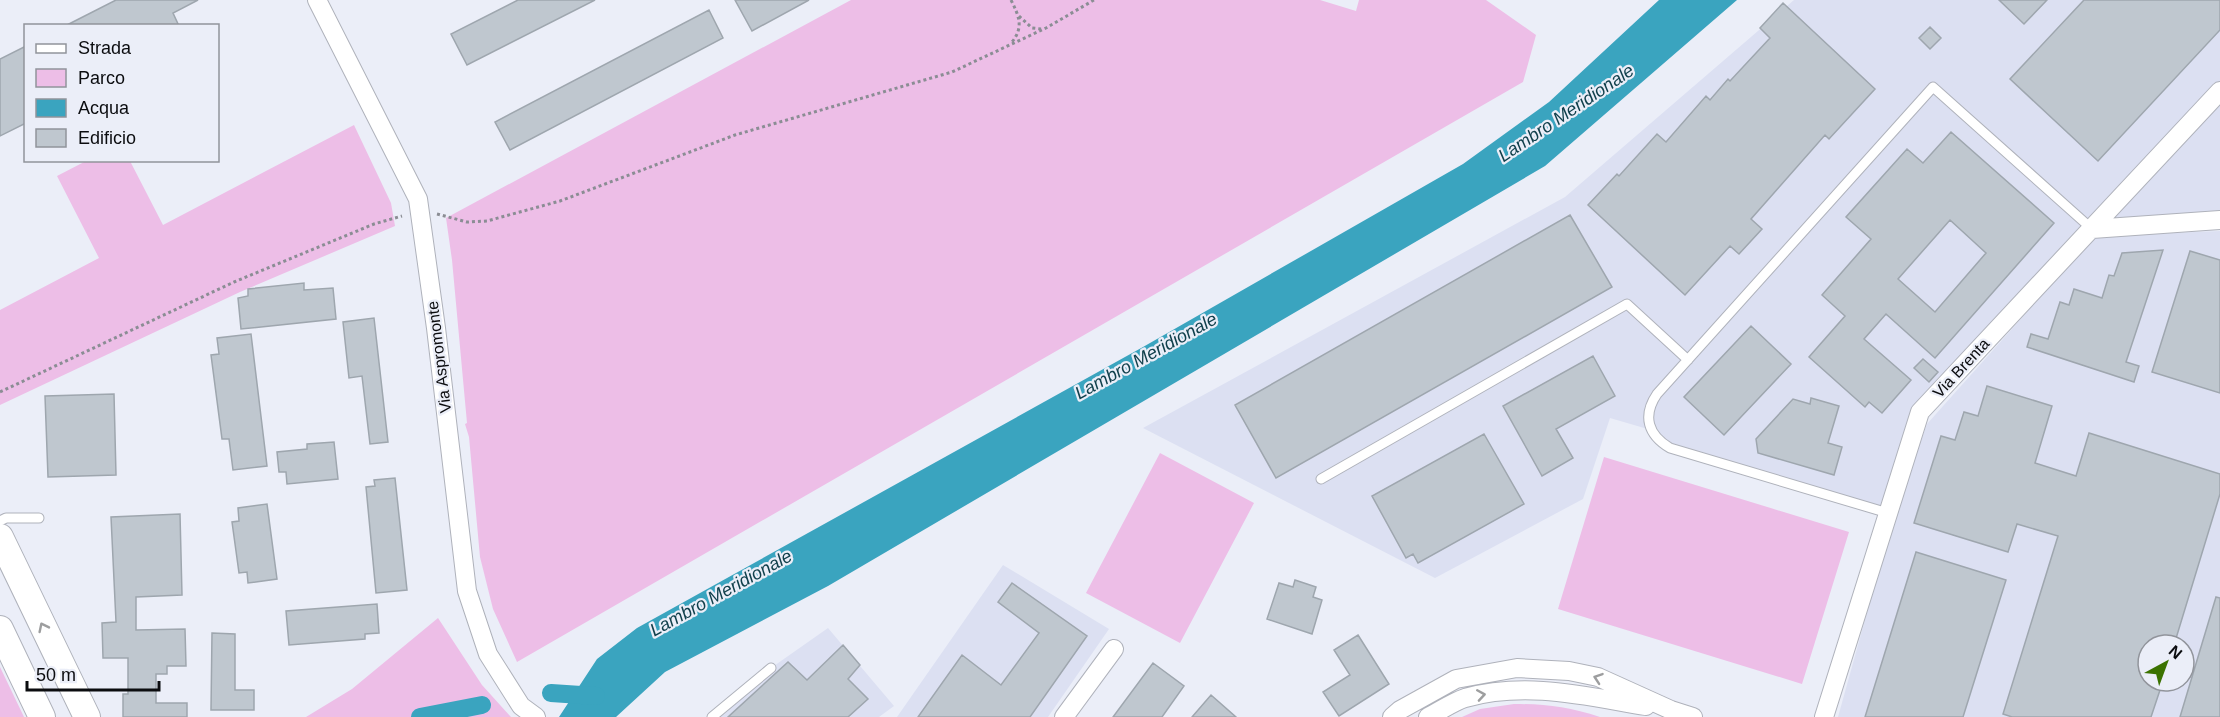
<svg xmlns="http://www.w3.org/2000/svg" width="2220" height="717" viewBox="0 0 2220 717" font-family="Helvetica,sans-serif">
<rect width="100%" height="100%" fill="#ebeef8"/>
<path fill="#dce0f2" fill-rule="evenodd" d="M1794,0H2220V220L2092,229L1920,412L1888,513L1670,448L1651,430L1610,418L1583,499L1435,578L1143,428L1565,197Z
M2220,231V717H1838L1893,519L1927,424L2095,236ZM2148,645H2184V681H2148Z
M1003,565L1109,629L1048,717H897Z
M828,628L894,706L879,717H719L771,668Z"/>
<path fill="#edbee7" d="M851,0H1320L1356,11L1359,0H1486L1536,35L1523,82L517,662L493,609L480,557L469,437L465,424L467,423L452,260L446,218Z
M354,125L391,203L395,226L240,292L0,405V310L99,258L57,176L86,161H130L163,225Z
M1160,453L1254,503L1180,643L1086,593Z
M1604,457L1849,532L1802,684L1558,609Z
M438,618L482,685L511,717H306L352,689Z
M0,667L24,717H0Z
M1514,704C1545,704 1569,707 1600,717H1462L1480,709Z"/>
<path fill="#3aa4bf" d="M1659,0H1737L1545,166L828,586L665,672L616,717H559L597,659L637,628L1143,347L1463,164L1549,102Z"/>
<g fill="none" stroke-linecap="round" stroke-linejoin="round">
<path stroke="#3aa4bf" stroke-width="18" d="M551,693L596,696
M420,717L482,705"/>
</g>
<path fill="#bfc7cf" stroke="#9ea6ae" stroke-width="1.5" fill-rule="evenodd" d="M116,0H198L173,13L179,26H65Z
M518,0H595L467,65L451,34Z
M735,0H809L752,31Z
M1999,0H2047L2024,24Z
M2084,0H2220V30L2098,161L2010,79Z
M1783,3L1875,89L1829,139L1825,135L1751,219L1762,229L1739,254L1730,246L1685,295L1588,205L1617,174L1619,176L1657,134L1666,142L1706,96L1710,100L1728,79L1730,81L1770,38L1760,28Z
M709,10L723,38L510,150L495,122Z
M1930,27L1941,38L1930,49L1919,38Z
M26,46V123L0,136V59Z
M1951,132L2054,223L1935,358L1886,314L1864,339L1911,380L1882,413L1869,402L1865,407L1809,357L1845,316L1822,295L1871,239L1846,217L1907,149L1923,163ZM1950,220L1986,253L1935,312L1898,279Z
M1570,215L1612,287L1276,478L1235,405Z
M2163,250L2126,362L2139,366L2134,382L2027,347L2031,334L2048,339L2060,302L2069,305L2074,289L2102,298L2109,275L2114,276L2122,253Z
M2190,251L2220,260V393L2152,372Z
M304,283V290L333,288L336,319L241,329L238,298L248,296V289Z
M374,318L388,442L370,444L362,376L349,378L343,322Z
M1751,326L1791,364L1724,435L1684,397Z
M251,334L267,466L233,470L229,439H222L211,355L219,354L217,338Z
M1593,356L1615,396L1556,429L1573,458L1542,476L1503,406Z
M1923,359L1938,372L1929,382L1914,368Z
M1987,386L2052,406L2035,463L2076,476L2089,433L2220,474V494L2174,645H2148V681H2163L2151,717H2012L2003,714L2058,536L2017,524L2008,552L1914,523L1941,436L1955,440L1964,412L1978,416Z
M114,394L116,475L48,477L45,396Z
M1811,398L1839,406L1828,443L1842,447L1834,475L1758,453L1756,439L1793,399L1810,404Z
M1484,434L1524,504L1418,563L1413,554L1406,558L1372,496Z
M334,442L338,479L287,484L286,472H279L277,452L307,449V444Z
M395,478L407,590L376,593L366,487L375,486L374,480Z
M267,504L277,579L248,583L247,572L239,573L232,522L239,521L238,508Z
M180,514L182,595L136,597V630L185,629L186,666H167V674H156V703H187V717H123V694H128V658H103L102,623L116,622L111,517Z
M1916,552L2006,580L1963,717H1865Z
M1295,580L1316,587L1313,597L1322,600L1312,634L1267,619L1279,583L1293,587Z
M1012,583L1087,636L1030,717H918L962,655L1001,685L1039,633L998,602Z
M2216,597L2220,598V717H2180Z
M377,604L379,633L365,634V639L289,645L286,611Z
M212,633L235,634V690H254V710H211Z
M1358,635L1389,684L1339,716L1323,692L1350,675L1334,650Z
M843,645L860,665L848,679L868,699L848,717H728L788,662L807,680Z
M1153,663L1184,686L1162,717H1113Z
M1211,695L1236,717H1192Z"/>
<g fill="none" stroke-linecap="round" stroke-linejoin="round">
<defs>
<path id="service" d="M1321,479L1627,304L1688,360
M1888,513L1670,448C1648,435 1642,416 1657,394L1933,87L2092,229
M0,521L6,518H39
M712,717L771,668"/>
<path id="minor" d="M317,0L418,199L436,328L467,591L488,654L521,706L536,717
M2092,229L2220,220
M1064,717L1114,649
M1392,717L1400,710L1456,679L1517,668L1569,671L1598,677L1671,710L1693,717
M1428,717C1440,711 1453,702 1465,698C1526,681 1585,696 1646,706
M1824,717L1920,412L2220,91"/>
<path id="secondary" d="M0,537L87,717
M0,629L42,717"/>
</defs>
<use href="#service" stroke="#afb2bb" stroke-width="11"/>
<use href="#minor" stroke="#afb2bb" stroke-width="20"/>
<use href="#secondary" stroke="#afb2bb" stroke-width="28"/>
<path stroke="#8b8d94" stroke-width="3" stroke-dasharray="3 3" stroke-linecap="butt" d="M1011,0C1019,16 1024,27 1012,42
M1019,16L1032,28L1041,29
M437,214L467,222L487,221L560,201L735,135L952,72L1046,28L1094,0
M0,392L234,282L374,224L402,216"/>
<use href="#service" stroke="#fff" stroke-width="9"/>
<use href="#minor" stroke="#fff" stroke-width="18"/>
<use href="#secondary" stroke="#fff" stroke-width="26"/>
</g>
<defs><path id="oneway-chevron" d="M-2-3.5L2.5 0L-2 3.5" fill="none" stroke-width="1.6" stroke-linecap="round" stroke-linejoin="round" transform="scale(1.5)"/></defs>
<g stroke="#9d9e9f">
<use href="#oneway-chevron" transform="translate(43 627) rotate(-116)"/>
<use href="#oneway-chevron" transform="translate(1598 678) rotate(-161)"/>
<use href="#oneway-chevron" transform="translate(1481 695) rotate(-9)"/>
</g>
<g text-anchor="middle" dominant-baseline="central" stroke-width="4.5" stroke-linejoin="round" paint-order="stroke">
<g font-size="16" fill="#0b0c0f" stroke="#ebeef8">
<text transform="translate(439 357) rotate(-97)">Via Aspromonte</text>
<text transform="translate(1961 368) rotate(-47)">Via Brenta</text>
</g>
<g font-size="18" font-style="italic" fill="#11404c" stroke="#ebeef8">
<text transform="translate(1566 113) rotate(-34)">Lambro Meridionale</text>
<text transform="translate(1146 356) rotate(-29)">Lambro Meridionale</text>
<text transform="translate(721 593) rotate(-29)">Lambro Meridionale</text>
</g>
</g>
<rect x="24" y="24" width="195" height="138" fill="#ebeef8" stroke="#91949b" stroke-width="1.5"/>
<rect x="36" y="44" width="30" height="9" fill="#ffffff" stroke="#91949b" stroke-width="1.5"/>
<text x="78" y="54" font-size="18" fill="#0b0c0f">Strada</text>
<rect x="36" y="69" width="30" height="18" fill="#edbee7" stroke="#91949b" stroke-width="1.5"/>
<text x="78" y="84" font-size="18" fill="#0b0c0f">Parco</text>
<rect x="36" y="99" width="30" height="18" fill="#3aa4bf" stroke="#91949b" stroke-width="1.5"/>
<text x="78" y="114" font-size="18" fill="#0b0c0f">Acqua</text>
<rect x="36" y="129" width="30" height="18" fill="#bfc7cf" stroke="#91949b" stroke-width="1.5"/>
<text x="78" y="144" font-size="18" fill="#0b0c0f">Edificio</text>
<g transform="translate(2166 663) rotate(41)"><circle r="28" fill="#ebeef8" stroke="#91949b" stroke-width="1.5"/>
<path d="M0-4.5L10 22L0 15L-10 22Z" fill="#3b7200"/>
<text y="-9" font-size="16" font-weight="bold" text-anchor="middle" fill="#0b0c0f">N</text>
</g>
<path d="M27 681v9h132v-9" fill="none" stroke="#0b0c0f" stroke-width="3"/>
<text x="36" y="681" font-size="18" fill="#0b0c0f" stroke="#ebeef8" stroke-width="4.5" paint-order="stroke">50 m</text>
</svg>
